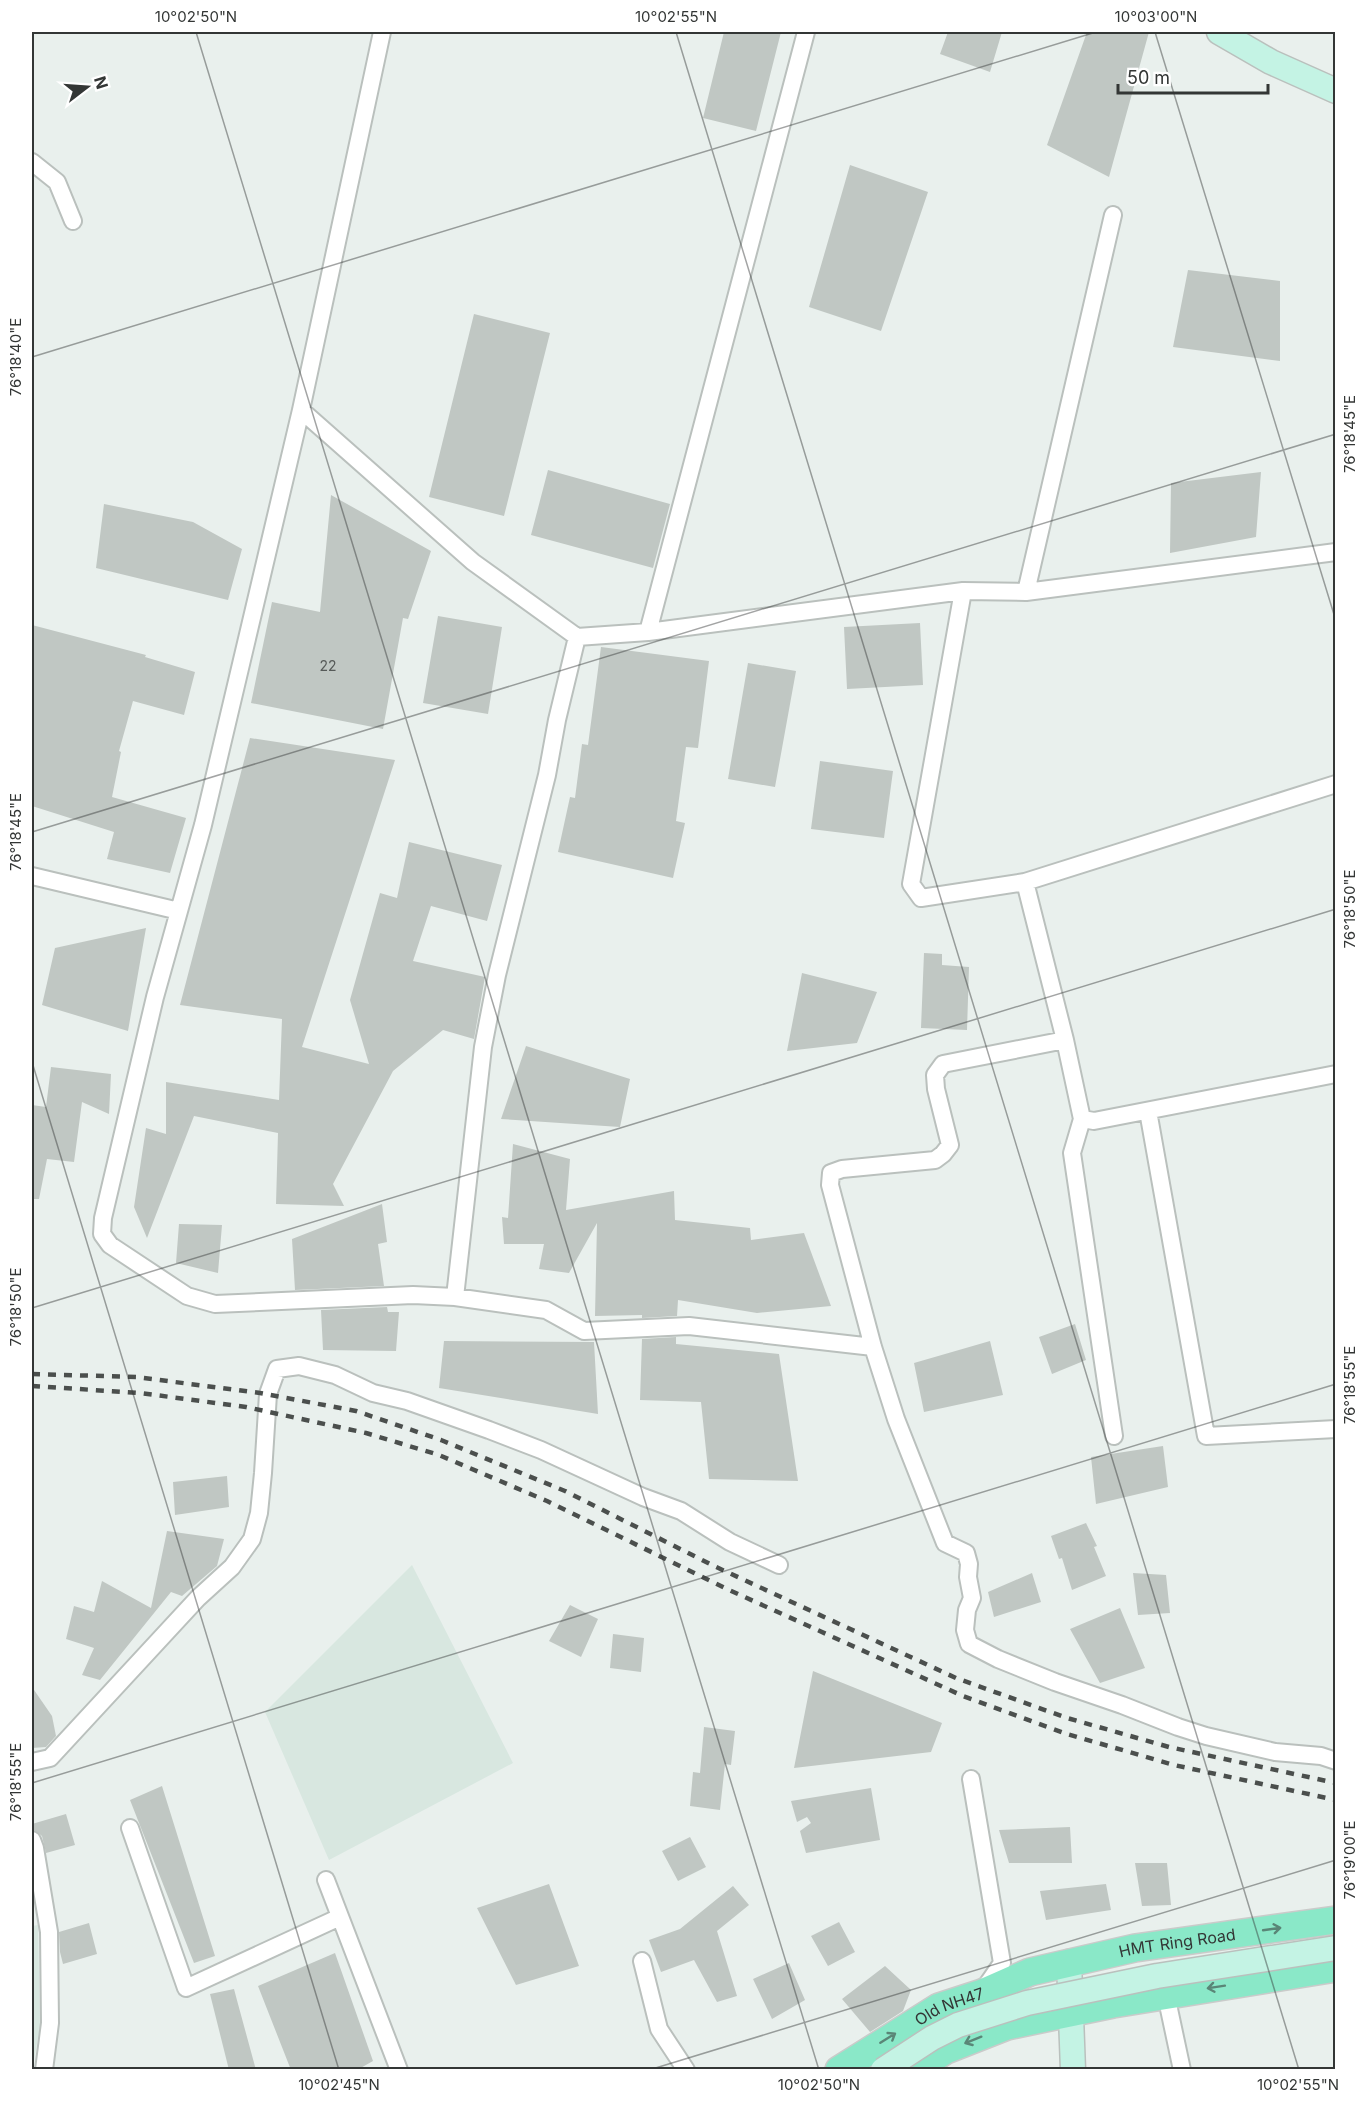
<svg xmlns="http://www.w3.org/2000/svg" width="1367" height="2101" viewBox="0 0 1367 2101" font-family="Inter,sans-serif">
<rect width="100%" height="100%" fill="#e9f0ed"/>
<path fill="#d8e7e0" d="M412,1565L513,1763L329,1860L265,1712Z
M38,1925L40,2027L32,2070V1926Z"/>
<path fill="#c0c7c3" d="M724,32H781L756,131L703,118Z
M948,32H1002L990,72L940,54Z
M1087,32H1149L1109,177L1047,145Z
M850,165L928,192L881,331L809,307Z
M1188,270L1280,281V361L1173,347Z
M474,314L550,333L504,516L429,497Z
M548,470L670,504L653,568L531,535Z
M1261,472L1256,537L1170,553L1171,483Z
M331,495L431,551L408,619L403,618L383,729L251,703L272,602L320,612Z
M104,504L193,522L242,549L228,600L96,568Z
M438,616L502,627L488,714L423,703Z
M920,623L923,685L847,689L844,627Z
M32,625L146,655L145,657L195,672L184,715L133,701L119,751L121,752L112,797L186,818L170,873L107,859L114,832L32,806Z
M601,647L709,661L698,748L686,747L676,821L685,823L673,878L558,852L570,797L575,798L582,744L588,745Z
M748,663L796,671L775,787L728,779Z
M250,738L395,760L302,1047L369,1064L350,1000L380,893L397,898L409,842L502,865L487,921L431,906L413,961L485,977L474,1039L443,1030L393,1071L333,1184L344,1206L276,1204L278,1133L194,1116L147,1238L134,1207L146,1128L166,1134V1082L279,1100L282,1019L180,1005Z
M820,761L893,771L884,838L811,829Z
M146,928L128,1031L42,1005L55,948Z
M924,953L942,954V965L969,967L967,1030L921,1028Z
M802,973L877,992L857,1043L787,1051Z
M526,1046L630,1079L620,1127L501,1119Z
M51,1067L111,1074L109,1114L82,1102L74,1162L47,1159L39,1199H32V1105L46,1107Z
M513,1144L570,1159L566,1210L674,1191L675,1220L750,1228L751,1240L804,1233L831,1306L757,1313L678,1300L677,1316L642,1318V1315L595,1316L597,1223L569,1273L539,1269L544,1244H504L502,1217L508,1218Z
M382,1204L387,1242L378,1244L384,1286L295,1290L292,1239Z
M179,1224L222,1225L218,1273L176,1263Z
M387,1307L388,1312H399L396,1351L323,1350L321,1310Z
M1075,1324L1086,1360L1052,1374L1039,1337Z
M676,1337V1344L779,1354L798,1481L709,1479L701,1402L640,1400L642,1339Z
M444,1341L594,1342L598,1414L439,1388Z
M990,1341L1003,1395L924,1412L914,1363Z
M1163,1446L1168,1487L1096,1504L1091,1457Z
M227,1476L229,1507L175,1515L173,1482Z
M1086,1523L1097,1546L1094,1547L1106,1576L1072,1590L1062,1558L1059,1559L1051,1536Z
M167,1531L224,1539L217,1566L182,1596L171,1592L100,1680L82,1675L94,1648L66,1639L74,1606L94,1612L102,1581L151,1608Z
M1032,1573L1041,1602L994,1617L988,1592Z
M1133,1573L1166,1575L1170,1613L1138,1615Z
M570,1605L598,1619L581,1657L549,1641Z
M1120,1608L1145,1668L1100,1683L1070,1629Z
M613,1634L644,1638L641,1672L610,1668Z
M813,1671L942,1723L931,1752L794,1768Z
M32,1687L52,1716L56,1736L46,1747L32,1748Z
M704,1727L735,1731L731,1765L725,1764L720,1810L690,1806L693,1772L700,1773Z
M162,1786L215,1956L194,1963L130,1800Z
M871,1788L880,1840L806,1853L800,1831L811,1823L807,1817L797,1822L791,1801Z
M66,1814L75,1845L46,1853L42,1836L34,1830L32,1824Z
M1070,1827L1072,1863H1009L999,1830Z
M690,1837L706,1867L678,1881L662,1851Z
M1135,1863H1167L1171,1905L1142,1906Z
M549,1884L579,1966L516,1985L477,1908Z
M1106,1884L1111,1910L1046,1920L1040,1891Z
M733,1886L749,1905L717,1931L737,1996L717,2002L694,1960L661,1972L649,1940L680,1929Z
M839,1922L855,1952L828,1966L811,1936Z
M89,1923L97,1954L63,1964L60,1952L59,1932Z
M335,1953L373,2061L357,2070H291L258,1986Z
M789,1963L805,2000L772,2019L753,1979Z
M885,1966L911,1990L903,2011L870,2032L842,1999Z
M234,1989L238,2004L256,2070H229L210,1994Z"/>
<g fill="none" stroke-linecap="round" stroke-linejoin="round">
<defs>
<path id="street" d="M382,32L301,410L250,626L203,825L155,997L103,1218L102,1234L110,1245L187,1296L215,1304L413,1295L455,1297L546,1310L584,1331L689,1326L873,1347
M32,162L57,182L73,221
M301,410L473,562L577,637L648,632L963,591
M1026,592L1113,215
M648,632L806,32
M1336,784L1025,882L1065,1040L1082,1119L1094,1121L1336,1074
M32,876L179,911
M1025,882L921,898L911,884L963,591L1026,592L1336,552
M1065,1040L943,1064L935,1075L936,1089L950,1145L943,1154L935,1160L842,1169L831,1173L830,1185L873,1347L896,1419L945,1543L966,1553L969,1564L968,1577L972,1598L967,1610L965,1630L969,1644L998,1659L1055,1682L1122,1705L1178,1727L1206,1736L1275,1752L1321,1756L1336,1761
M1148,1111L1206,1436L1336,1429
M1082,1119L1072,1153L1114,1436
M455,1297L483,1047L497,975L547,775L557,720L577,637
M32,1762L50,1758L198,1598L232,1567L252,1539L259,1513L263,1473L268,1394L277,1369L299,1366L335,1375L373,1393L407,1401L489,1430L541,1450L643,1497L681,1511L730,1542L779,1565
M971,1779L1002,1963L984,1989
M130,1828L186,1988L340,1917
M32,1840L35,1848L49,1932L50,2023L44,2070
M326,1880L399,2070
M642,1961L659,2029L686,2070
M1166,1995L1182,2070"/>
<path id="secondary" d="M1219,32L1271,62L1336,91
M1069,1962L1073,2070"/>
<g id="primary">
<path id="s1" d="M839,2070L939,2007L982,1993L1030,1972L1135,1948L1336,1920"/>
<path d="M915,2070L946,2050L1007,2026L1113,2004L1336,1968"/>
</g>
</defs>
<use href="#street" stroke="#bac0bd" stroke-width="20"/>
<use href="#secondary" stroke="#bac0bd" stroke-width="27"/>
<use href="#primary" stroke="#cacbca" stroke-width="30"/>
<use href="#street" stroke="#fff" stroke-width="16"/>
<use href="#secondary" stroke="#c4f3e4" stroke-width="24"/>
<use href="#primary" stroke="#8ae8c8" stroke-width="27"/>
<path stroke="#4b4f4d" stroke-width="4.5" stroke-dasharray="8 8" stroke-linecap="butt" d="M32,1374L136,1377L260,1393L356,1411L441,1440L565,1491L714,1566L956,1678L1067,1718L1169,1747L1336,1783
M32,1386L140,1393L246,1407L366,1433L439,1455L547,1501L727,1589L963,1696L1067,1734L1174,1765L1336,1800"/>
<defs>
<path id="secondary-bridge" d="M883,2070L932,2038L958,2025L1027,2003L1157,1976L1336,1948"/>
</defs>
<use href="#secondary-bridge" stroke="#bac0bd" stroke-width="27" stroke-linecap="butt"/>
<use href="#secondary-bridge" stroke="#c4f3e4" stroke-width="24"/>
</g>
<defs><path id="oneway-shaft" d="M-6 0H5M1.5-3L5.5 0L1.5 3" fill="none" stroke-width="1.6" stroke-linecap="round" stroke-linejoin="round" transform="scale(1.5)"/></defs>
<g stroke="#5a8677">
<use href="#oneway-shaft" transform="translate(1272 1929) rotate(-8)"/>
<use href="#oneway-shaft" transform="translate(1216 1987) rotate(171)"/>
<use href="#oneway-shaft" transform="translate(888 2038) rotate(-32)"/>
<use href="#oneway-shaft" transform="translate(973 2040) rotate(158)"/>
</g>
<path fill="none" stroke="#333635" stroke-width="1.5" stroke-opacity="0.45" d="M196,32L819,2070M676,32L1299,2070M1155,32L1336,621M32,357L1096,32M32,832L1336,434M32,1062L339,2070M32,1308L1336,909M32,1783L1336,1384M649,2070L1336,1860"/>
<g text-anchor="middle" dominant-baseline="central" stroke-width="6" stroke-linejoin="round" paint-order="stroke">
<g font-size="14" fill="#565a58">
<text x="328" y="665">22</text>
</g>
<g font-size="16" fill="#333635" stroke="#fff">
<text stroke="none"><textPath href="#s1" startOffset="366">HMT Ring Road</textPath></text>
<text stroke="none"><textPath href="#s1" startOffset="128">Old NH47</textPath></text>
</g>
</g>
<rect width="1367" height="2101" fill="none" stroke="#ffffff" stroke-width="66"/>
<g transform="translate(87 87) rotate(73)" stroke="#ffffff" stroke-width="4.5" paint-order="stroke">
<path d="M0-4.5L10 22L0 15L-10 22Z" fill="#333635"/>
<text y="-9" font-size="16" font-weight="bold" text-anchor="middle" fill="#333635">N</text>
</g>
<path d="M1118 84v9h150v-9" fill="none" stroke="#333635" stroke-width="3"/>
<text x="1127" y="84" font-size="18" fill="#333635" stroke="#ffffff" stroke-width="4.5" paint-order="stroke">50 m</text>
<rect x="33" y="33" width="1301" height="2035" fill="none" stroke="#333635" stroke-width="2"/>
<g font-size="15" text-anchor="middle" fill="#333635">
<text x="196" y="22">10°02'50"N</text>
<text x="676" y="22">10°02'55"N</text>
<text x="1156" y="22">10°03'00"N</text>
<text transform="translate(16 357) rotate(-90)" y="5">76°18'40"E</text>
<text transform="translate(1350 434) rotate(-90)" y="5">76°18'45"E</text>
<text transform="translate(16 832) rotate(-90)" y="5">76°18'45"E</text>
<text transform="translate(1350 909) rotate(-90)" y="5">76°18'50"E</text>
<text transform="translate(16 1307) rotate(-90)" y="5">76°18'50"E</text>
<text transform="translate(1350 1385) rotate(-90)" y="5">76°18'55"E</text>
<text transform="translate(16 1782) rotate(-90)" y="5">76°18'55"E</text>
<text transform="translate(1350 1860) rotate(-90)" y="5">76°19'00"E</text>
<text x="339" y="2090">10°02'45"N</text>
<text x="819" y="2090">10°02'50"N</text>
<text x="1298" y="2090">10°02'55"N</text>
</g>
</svg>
